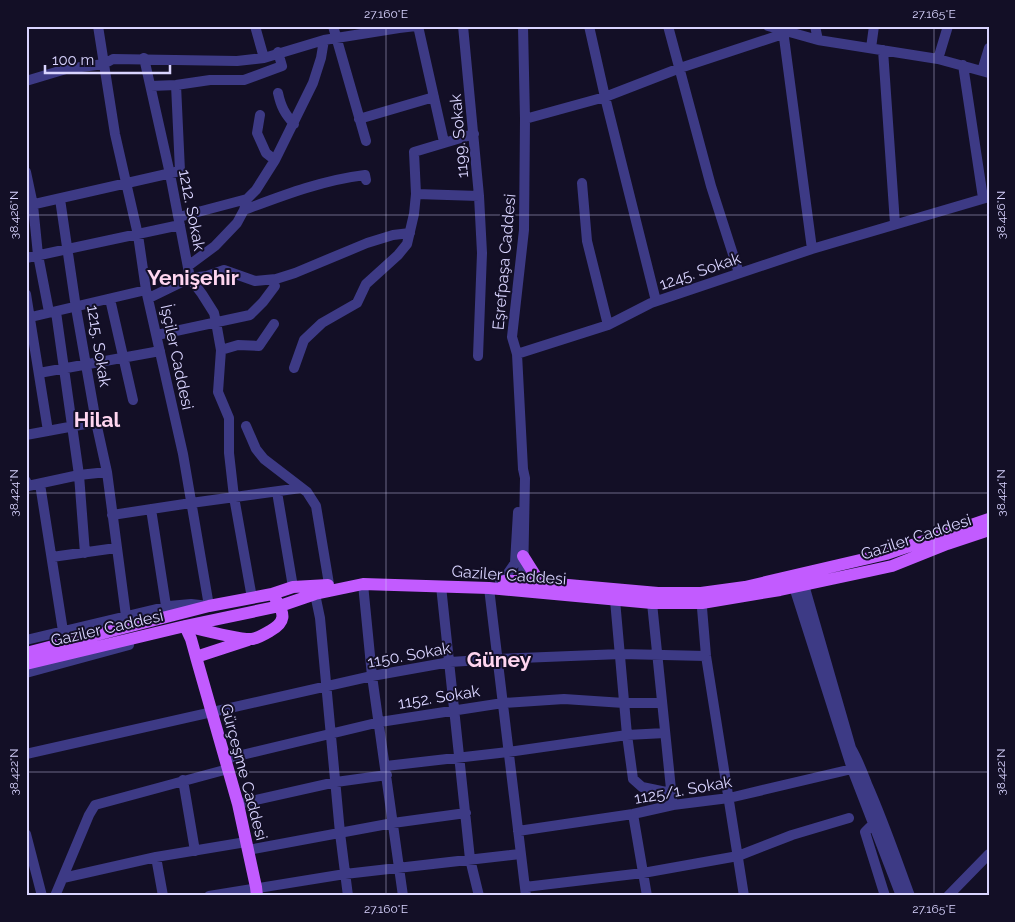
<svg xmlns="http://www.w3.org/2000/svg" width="1015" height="922" viewBox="0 0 1015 922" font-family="Raleway,sans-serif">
<rect width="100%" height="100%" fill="#130f26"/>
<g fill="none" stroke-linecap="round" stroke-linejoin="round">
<path stroke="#3d3a85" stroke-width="10" d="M255,26L264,58
M333,26L366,141
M418,26L444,142
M589,26L605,97L656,301
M668,26L711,186L739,273
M768,26L818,40L938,59L989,73
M815,26L818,40
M783,30L812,249
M871,48L874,26
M883,50L895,224
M144,58L170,174L190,278L202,294L214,313L216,322L221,350L218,392L229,418V453L234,497L252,598
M938,59L948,26
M963,65L983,198
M982,71L989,48
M26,81L66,69L104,64L113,59L237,61L264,58L324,40L399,28L416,26
M151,86L176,85L210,80H244L282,66L278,52
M278,93C281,107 285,114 294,124
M260,115L257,133L266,153L275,160
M359,119L434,97
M525,119L605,97L680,68L783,34
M26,172L33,205L38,255L49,312
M582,183L587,241L608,325
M416,194L414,152L474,134
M60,199L76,308L96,422L107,472L126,616
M26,206L180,171L176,85
M244,210C284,195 323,180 365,175L366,180
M179,217L247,199
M26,258L180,225
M188,266L215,246L237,223L244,210L247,199L256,190L275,160L313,83L321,58L324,40
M26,294L48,431
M149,298L190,278L207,276L224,270L255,281L276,279L295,273L367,243L393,235L410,233
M110,299L133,400
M56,312L79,475L85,553
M31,317L146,290
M157,335L250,315L263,302L275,286
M221,350L238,345L259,346L274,324
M517,354L608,325L651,303L812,249L989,197
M478,356L482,253L479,196
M294,368L304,340L322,323L357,303L366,284L398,255L407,244L414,214L416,194L479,196L463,26
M39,373L160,351
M246,426L256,449L264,459L307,492L316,506L329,584
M26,435L96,422
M26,481L28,486L79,475L107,472
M40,484L63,631
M277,492L293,587
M151,509L166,606
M112,515L191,503L301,488
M52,557L116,548
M500,581L506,576L515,563L518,512
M363,584L372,676L403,896
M804,585L851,748C858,760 862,771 867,784C883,820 896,858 910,896
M441,586L470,859L479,896
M518,586L523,581L525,478L523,469L517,354L512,337L524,230L525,119L523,26
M794,587L852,769L901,896
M489,588L526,896
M315,594L320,618L340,833L348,896
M701,596L706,656L744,896
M615,600L627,735L633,779L642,787L671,793
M652,603L672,799
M26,640L169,606L191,604L209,606L183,454L146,290L138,235L115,134L98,26
M26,673L129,645
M26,754L372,676L450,662L497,659L621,654L706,656
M225,759L380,722L503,703L564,699L624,703H662
M386,766L508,752L627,735L665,733
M183,780L195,851
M238,804L336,782L387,775
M633,814L647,896
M874,827H870L865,832L885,896
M518,831L633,814L673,805L729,798L852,769
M26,834L42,896
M248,850L393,823L466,813
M156,857L163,896
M63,878L156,857L246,842
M525,887L643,873L738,856L792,835L849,818
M55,896L89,815L95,805L228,769
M209,896L345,874L520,854
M948,896L989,854"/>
<path stroke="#c25bff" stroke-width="12" d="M523,556L540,583
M504,581H523L658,593H701L745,587L886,554L989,519
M185,626L191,639L196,657L248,640
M190,627C202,630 241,640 252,639C258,638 265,634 270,631C286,622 285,614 276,600
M26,653L209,606L272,594L293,587L328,585
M196,657L238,804L256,887L257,896
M26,664L185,626L280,606L315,594L363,584L489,588L652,603H702L780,590L869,571L892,566L947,544L989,530"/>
</g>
<path fill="none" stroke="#d9d4ff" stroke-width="1" stroke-opacity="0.45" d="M386,26V896M934,26V896M26,215H989M26,493H989M26,772H989"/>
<g text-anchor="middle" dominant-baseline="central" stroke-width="4" stroke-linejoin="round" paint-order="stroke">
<g font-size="16" fill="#d9d4ff" stroke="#130f26">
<text transform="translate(459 136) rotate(-95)">1199. Sokak</text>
<text transform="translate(192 210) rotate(79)">1212. Sokak</text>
<text transform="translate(504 262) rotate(-85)">Eşrefpaşa Caddesi</text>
<text transform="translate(700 271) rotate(-19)">1245. Sokak</text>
<text transform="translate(99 346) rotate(81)">1215. Sokak</text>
<text transform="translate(177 357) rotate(78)">İşçiler Caddesi</text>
<text transform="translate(916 537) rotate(-18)">Gaziler Caddesi</text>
<text transform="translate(509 575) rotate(4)">Gaziler Caddesi</text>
<text transform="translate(107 628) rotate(-13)">Gaziler Caddesi</text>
<text transform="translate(409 655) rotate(-10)">1150. Sokak</text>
<text transform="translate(439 697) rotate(-9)">1152. Sokak</text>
<text transform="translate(244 772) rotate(75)">Gürçeşme Caddesi</text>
<text transform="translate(683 790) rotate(-10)">1125/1. Sokak</text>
</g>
<g font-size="21" font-weight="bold" fill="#ffd6f0" stroke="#130f26">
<text x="193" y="277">Yenişehir</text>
<text x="97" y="419">Hilal</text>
<text x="499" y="659">Güney</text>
</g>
</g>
<rect width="1015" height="922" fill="none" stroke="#130f26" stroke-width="55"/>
<path d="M45 65v8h125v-8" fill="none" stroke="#d9d4ff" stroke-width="2.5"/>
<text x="52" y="65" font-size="15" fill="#d9d4ff" stroke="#130f26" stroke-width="4" paint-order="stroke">100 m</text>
<rect x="28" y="28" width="960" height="866" fill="none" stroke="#d9d4ff" stroke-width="2"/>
<g font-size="12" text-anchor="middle" fill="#d9d4ff">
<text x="386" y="18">27.160°E</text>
<text x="934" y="18">27.165°E</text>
<text transform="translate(14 215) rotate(-90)" y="4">38.426°N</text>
<text transform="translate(1001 215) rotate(-90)" y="4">38.426°N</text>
<text transform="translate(14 493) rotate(-90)" y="4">38.424°N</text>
<text transform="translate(1001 493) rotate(-90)" y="4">38.424°N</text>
<text transform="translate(14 772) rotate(-90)" y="4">38.422°N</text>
<text transform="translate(1001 772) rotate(-90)" y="4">38.422°N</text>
<text x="386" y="913">27.160°E</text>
<text x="934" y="913">27.165°E</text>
</g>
</svg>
